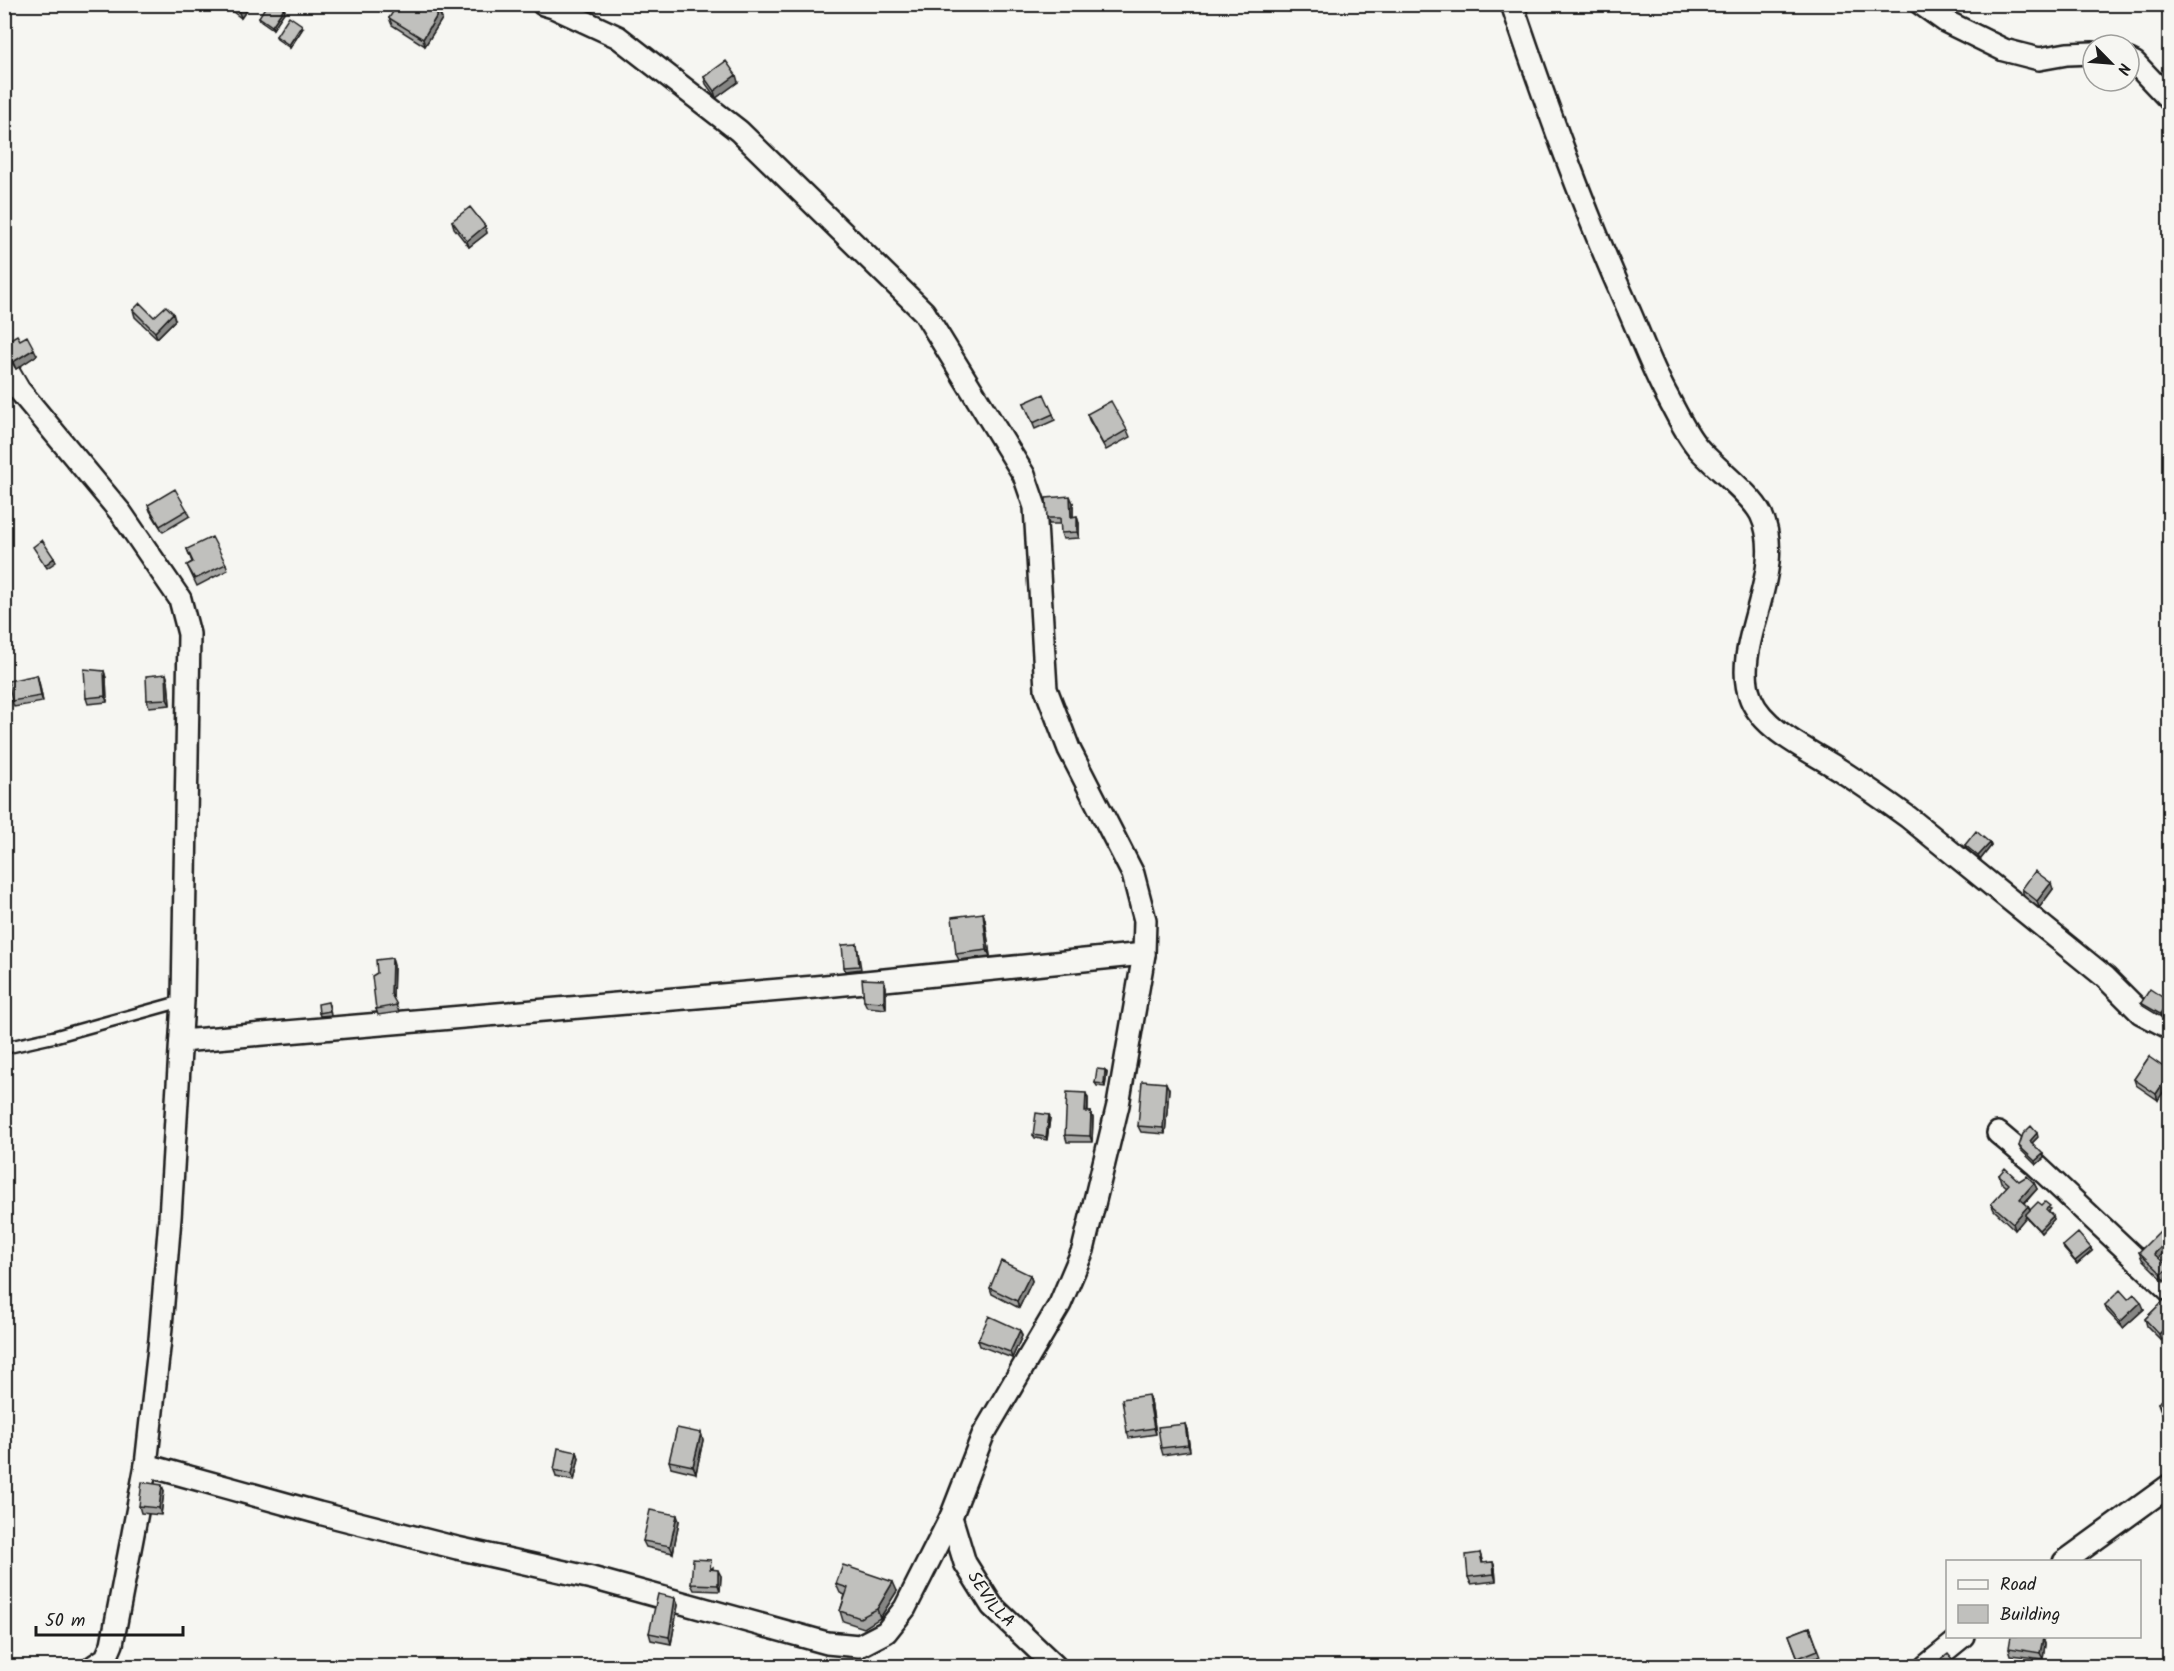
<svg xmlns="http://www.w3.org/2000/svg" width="2174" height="1671" viewBox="0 0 2174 1671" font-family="Kalam,sans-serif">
<rect width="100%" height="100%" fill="#f6f6f2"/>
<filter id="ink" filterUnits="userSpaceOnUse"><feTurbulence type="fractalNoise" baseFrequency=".0167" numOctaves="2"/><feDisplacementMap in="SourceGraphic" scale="12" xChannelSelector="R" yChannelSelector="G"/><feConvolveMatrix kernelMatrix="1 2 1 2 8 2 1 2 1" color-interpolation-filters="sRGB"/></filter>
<g filter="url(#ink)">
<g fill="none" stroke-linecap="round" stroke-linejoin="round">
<defs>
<path id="lane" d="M4,1048L53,1037L183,1001"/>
<g id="street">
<path d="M1512,4C1547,107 1583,208 1627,306C1640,335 1651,366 1666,394C1676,412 1685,433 1698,448C1714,467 1751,494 1761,514C1789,573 1729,645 1751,699C1764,731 1813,752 1840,770C1863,785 1886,801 1908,817L2105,977L2141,1013L2170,1028"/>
<path d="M1921,4L1945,21L2004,50L2039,59L2067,54L2093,53"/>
<path d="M2129,60L2135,63L2170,100"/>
<path d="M4,364L19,390L121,513L180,599L189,634L183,1001L170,1218L160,1339L146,1465L112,1644L106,1658L94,1666"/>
<path d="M181,1041L815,987L1144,954"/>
<path d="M1998,1133L2036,1165L2170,1291"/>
<path d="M146,1465L319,1513L457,1548L592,1578L827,1643L859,1646L886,1632L905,1608L951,1517L983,1435L1060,1304L1083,1250L1118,1105L1144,954L1145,920L1133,874L1069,749L1046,689L1035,507L1024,475L924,312L739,131L618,37L553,7L543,4"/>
<path id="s1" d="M951,1517L965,1563L992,1606L1055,1666"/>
<path d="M2064,1562L2170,1485"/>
<path d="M1926,1666L1963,1636"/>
</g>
</defs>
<use href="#lane" stroke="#1c1c1c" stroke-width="15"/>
<use href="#street" stroke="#1c1c1c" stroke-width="26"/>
<use href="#lane" stroke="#f6f6f2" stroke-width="10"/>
<use href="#street" stroke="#f6f6f2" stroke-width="21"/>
</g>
<path fill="#a5a5a3" stroke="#1c1c1c" stroke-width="1.5" d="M227,4H251L241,18L229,9Z
M284,8L285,11L273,29L260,20L259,17Z
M439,12L442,19L425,46L392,25L389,18Z
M303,28L290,48L277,39L276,36Z
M704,77L738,82L716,98L706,84Z
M452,221L485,226L487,233L469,247L454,228Z
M133,310L154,317L175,320L157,338L135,317Z
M20,340L37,355L16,369L4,351V343Z
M1024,403L1053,414L1055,420L1035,429Z
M1087,414L1127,430L1130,437L1106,450L1089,420Z
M1073,503V517L1079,523V538L1063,539L1061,533V524H1049L1047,518Z
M148,505L187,510L190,516L163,532L150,511Z
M187,549L226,564L228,570L197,586L187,565L192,562Z
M104,671L106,678L107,702L88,704L86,698Z
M166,674L168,681L170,705L149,707L147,700Z
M37,675L39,682L43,702L14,707L12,701Z
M1990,843L1991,846L1980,860L1966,848L1965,845Z
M2022,889H2053L2039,908L2024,896Z
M983,913L985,920L990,956L959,960L956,954Z
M857,944L861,969L845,971L844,967Z
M394,965L393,998L399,1012L378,1015L376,1009Z
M884,980L886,987V1009L867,1007L864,1001Z
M2141,1003L2169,1004L2161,1017L2143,1006Z
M329,1005L331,1015L320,1016L319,1013Z
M2149,1057L2158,1100L2136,1085L2134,1079Z
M1107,1073L1105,1087L1097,1086L1095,1083Z
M1169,1089L1165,1134L1141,1132L1138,1126Z
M1088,1099V1112H1091L1093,1118L1092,1142H1067L1065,1135Z
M1049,1115L1050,1118L1047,1140L1035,1138L1033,1135Z
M2038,1137L2032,1143L2044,1158L2036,1165L2021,1150L2019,1146Z
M1999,1175L2019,1181L2034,1183L2037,1189L2025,1203L2030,1210L2042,1205L2051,1209L2049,1211L2054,1219L2041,1233L2026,1217L2015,1230L1994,1210L1991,1204L2007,1187L2001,1182Z
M2063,1246L2092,1251L2077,1264L2064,1249Z
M2169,1246L2159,1258L2164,1281L2142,1259L2139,1252Z
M1030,1275L1032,1281L1019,1308L992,1294L990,1288Z
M2128,1299L2144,1309L2123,1328L2107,1311L2105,1305Z
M2165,1299L2161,1340L2147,1326L2145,1319Z
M1020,1330L1022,1336L1012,1358L980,1346L978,1340Z
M2169,1398V1425L2160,1409L2158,1403Z
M1151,1401L1156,1434L1129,1438L1127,1432Z
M1185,1424L1187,1430L1190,1451L1163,1455L1161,1448Z
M701,1433L703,1440L696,1473L671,1467L669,1461Z
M577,1452L579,1458L574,1481L556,1477L554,1470Z
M164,1491L161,1515L141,1513L139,1506Z
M679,1521L673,1553L646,1547L643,1541Z
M1480,1553L1483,1563L1493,1562L1495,1568L1496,1581L1471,1584L1468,1577Z
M713,1567V1570L721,1576L720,1591L694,1590L691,1584Z
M836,1584L897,1591L880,1618L864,1628L843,1621L840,1611L845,1595L840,1593Z
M675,1598L678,1605L671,1644L651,1640L649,1633Z
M1810,1627L1821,1656L1800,1664L1789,1635Z
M2043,1638L2045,1644L2043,1659L2011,1655L2009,1648Z"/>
<path fill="#868684" stroke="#1c1c1c" stroke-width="1.5" d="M244,4H251L241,18L239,12Z
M284,8L285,11L273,29L272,26Z
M439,12L442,19L425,46L423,39Z
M302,25L303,28L290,48L289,45Z
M736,75L738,82L716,98L714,91Z
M485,226L487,233L469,247L467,241Z
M173,313L175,320L157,338L155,332Z
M34,349L37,355L16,369L13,362Z
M1070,496L1073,503V523L1071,517Z
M1077,516L1079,523V538L1077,532Z
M54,558L56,562L47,568L45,565Z
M104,671L106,678L107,702L105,696Z
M166,674L168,681L170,705L167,699Z
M37,675L39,682L43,702L41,696Z
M1990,843L1991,846L1980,860L1978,856Z
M2051,883L2053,889L2039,908L2037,901Z
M983,913L985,920L990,956L987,950Z
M4,941L6,946L4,955Z
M392,958L394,965L393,1000L391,994Z
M884,980L886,987V1009L884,1002Z
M2168,1001L2169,1004L2161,1017L2160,1014Z
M1105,1070L1107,1073L1105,1087L1104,1084Z
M2169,1074V1084L2158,1100L2156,1094Z
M1166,1083L1169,1089L1165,1134L1163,1128Z
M1086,1093L1088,1099L1087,1118L1085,1112Z
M1091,1112L1093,1118L1092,1142L1090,1136Z
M1049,1115L1050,1118L1047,1140L1046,1137Z
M2037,1133L2038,1137L2031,1144L2030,1141Z
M2043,1154L2044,1158L2036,1165L2035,1161Z
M2034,1183L2037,1189L2022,1205L2020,1199Z
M2028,1206L2031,1212L2025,1215L2026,1217L2015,1230L2013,1223Z
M2053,1216L2054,1219L2041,1233L2039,1230Z
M2169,1239V1246L2157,1260L2154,1254Z
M2091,1248L2092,1251L2077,1264L2075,1261Z
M2169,1267V1275L2164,1281L2162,1274Z
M1030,1275L1032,1281L1019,1308L1017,1301Z
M2141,1302L2144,1309L2123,1328L2120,1322Z
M2169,1324V1332L2161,1340L2159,1334Z
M1020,1330L1022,1336L1012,1358L1010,1352Z
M1148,1395L1151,1401L1156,1434L1154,1428Z
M1185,1424L1187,1430L1190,1451L1188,1445Z
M701,1433L703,1440L696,1473L693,1466Z
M577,1452L579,1458L574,1481L572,1474Z
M162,1485L164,1491L161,1515L159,1508Z
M677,1515L679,1521L673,1553L670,1546Z
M1493,1562L1495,1568L1496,1581L1494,1574Z
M718,1570L721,1576L720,1591L718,1585Z
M893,1582L897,1591L880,1618L877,1609Z
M675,1598L678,1605L671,1644L669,1637Z
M2043,1638L2045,1644L2043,1659L2040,1653Z"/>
<path fill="#c0c0bd" stroke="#1c1c1c" stroke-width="1.5" d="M229,4H244L239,12Z
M267,4H279L284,8L272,26L259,17Z
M398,4H427L439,12L423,39L389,18Z
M289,16L302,25L289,45L276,36Z
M726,61L736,75L714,91L704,77Z
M470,207L485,226L467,241L452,221Z
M140,303L154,317L166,306L173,313L155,332L133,310Z
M17,335L20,340L27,336L34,349L13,362L4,349V343Z
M1044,394L1053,414L1033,423L1024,403Z
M1111,401L1127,430L1103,444L1087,414Z
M175,489L187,510L160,526L148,505Z
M1070,496L1071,517L1077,516V532L1061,533L1060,518H1047L1046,498Z
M212,537L226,564L195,579L187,565L193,562L187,549Z
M42,540L54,558L45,565L33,547Z
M84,669L104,671L105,696L86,698Z
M166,674L167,699L147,700L146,676Z
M37,675L41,696L12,701L8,681Z
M1976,831L1990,843L1978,856L1965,845Z
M2035,871L2051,883L2037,901L2022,889Z
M983,913L987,950L956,954L952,917Z
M857,944L859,966L844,967L842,945Z
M392,958L391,994L397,1005L376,1009L372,976L377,973L376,960Z
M862,979L884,980V1002L864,1001Z
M2150,989L2168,1001L2160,1014L2141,1003Z
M328,1002L330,1011L319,1013L318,1004Z
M2149,1057L2169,1071V1074L2156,1094L2134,1079Z
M1097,1069L1105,1070L1104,1084L1095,1083Z
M1142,1081L1166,1083L1163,1128L1138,1126Z
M1067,1092L1086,1093L1085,1112H1091L1090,1136L1065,1135Z
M1036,1113L1049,1115L1046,1137L1033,1135Z
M2031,1126L2037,1133L2030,1141L2043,1154L2035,1161L2019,1146L2023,1134Z
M2005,1168L2019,1181L2027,1176L2034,1183L2020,1199L2028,1206L2013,1223L1991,1204L2009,1184L1999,1175Z
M2038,1202L2042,1205L2045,1202L2050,1206L2046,1209L2053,1216L2039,1230L2025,1215Z
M2160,1231L2169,1239L2154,1254L2169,1267L2162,1274L2139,1252Z
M2078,1233L2091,1248L2075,1261L2063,1246Z
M1001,1261L1030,1275L1017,1301L990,1288Z
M2120,1290L2128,1299L2134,1294L2141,1302L2120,1322L2105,1305Z
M2165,1299L2169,1304V1312L2166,1315L2169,1319V1324L2159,1334L2145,1319Z
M989,1316L1020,1330L1010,1352L978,1340Z
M1148,1395L1154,1428L1127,1432L1122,1399Z
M2168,1396L2169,1398V1422L2158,1403Z
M1185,1424L1188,1445L1161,1448L1158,1427Z
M677,1428L701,1433L693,1466L669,1461Z
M558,1448L577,1452L572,1474L554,1470Z
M142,1482L162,1485L159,1508L139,1506Z
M650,1510L677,1515L670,1546L643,1541Z
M1480,1553L1482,1563L1493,1562L1494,1574L1468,1577L1466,1555Z
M693,1559L711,1560L710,1569L718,1570V1585L691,1584Z
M843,1565L893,1582L877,1609L860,1618L840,1611L848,1588L836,1584Z
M658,1594L675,1598L669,1637L649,1633Z
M1810,1627L1818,1650L1798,1658L1789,1635Z
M2011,1636H2036L2043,1638L2040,1653L2009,1648Z
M1948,1654L1958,1666H1932Z"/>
</g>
<g text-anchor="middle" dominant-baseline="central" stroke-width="4.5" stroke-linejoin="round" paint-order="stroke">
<g font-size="18" fill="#1c1c1c" stroke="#f6f6f2">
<text stroke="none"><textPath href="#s1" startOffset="93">SEVILLA</textPath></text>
</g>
</g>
<rect width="2174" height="1671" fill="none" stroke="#f6f6f2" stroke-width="24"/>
<rect x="12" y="12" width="2150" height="1647" fill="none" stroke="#1c1c1c" stroke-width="2" filter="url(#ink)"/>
<rect x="1946" y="1560" width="195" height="78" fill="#f6f6f2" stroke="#9f9f9c" stroke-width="1.5"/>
<rect x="1958" y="1580" width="30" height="9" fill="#f6f6f2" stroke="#9f9f9c" stroke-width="1.5"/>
<text x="2000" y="1590" font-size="18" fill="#1c1c1c">Road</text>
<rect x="1958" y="1605" width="30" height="18" fill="#c0c0bd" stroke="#9f9f9c" stroke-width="1.5"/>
<text x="2000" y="1620" font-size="18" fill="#1c1c1c">Building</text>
<g transform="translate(2111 63) rotate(115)"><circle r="28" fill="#f6f6f2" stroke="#9f9f9c" stroke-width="1.5"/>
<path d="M0-4.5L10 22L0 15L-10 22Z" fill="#1c1c1c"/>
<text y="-9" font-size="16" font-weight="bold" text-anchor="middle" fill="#1c1c1c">N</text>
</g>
<path d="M36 1626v9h147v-9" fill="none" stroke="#1c1c1c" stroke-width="3"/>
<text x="45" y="1626" font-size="18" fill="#1c1c1c" stroke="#f6f6f2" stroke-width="4.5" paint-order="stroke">50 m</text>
</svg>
